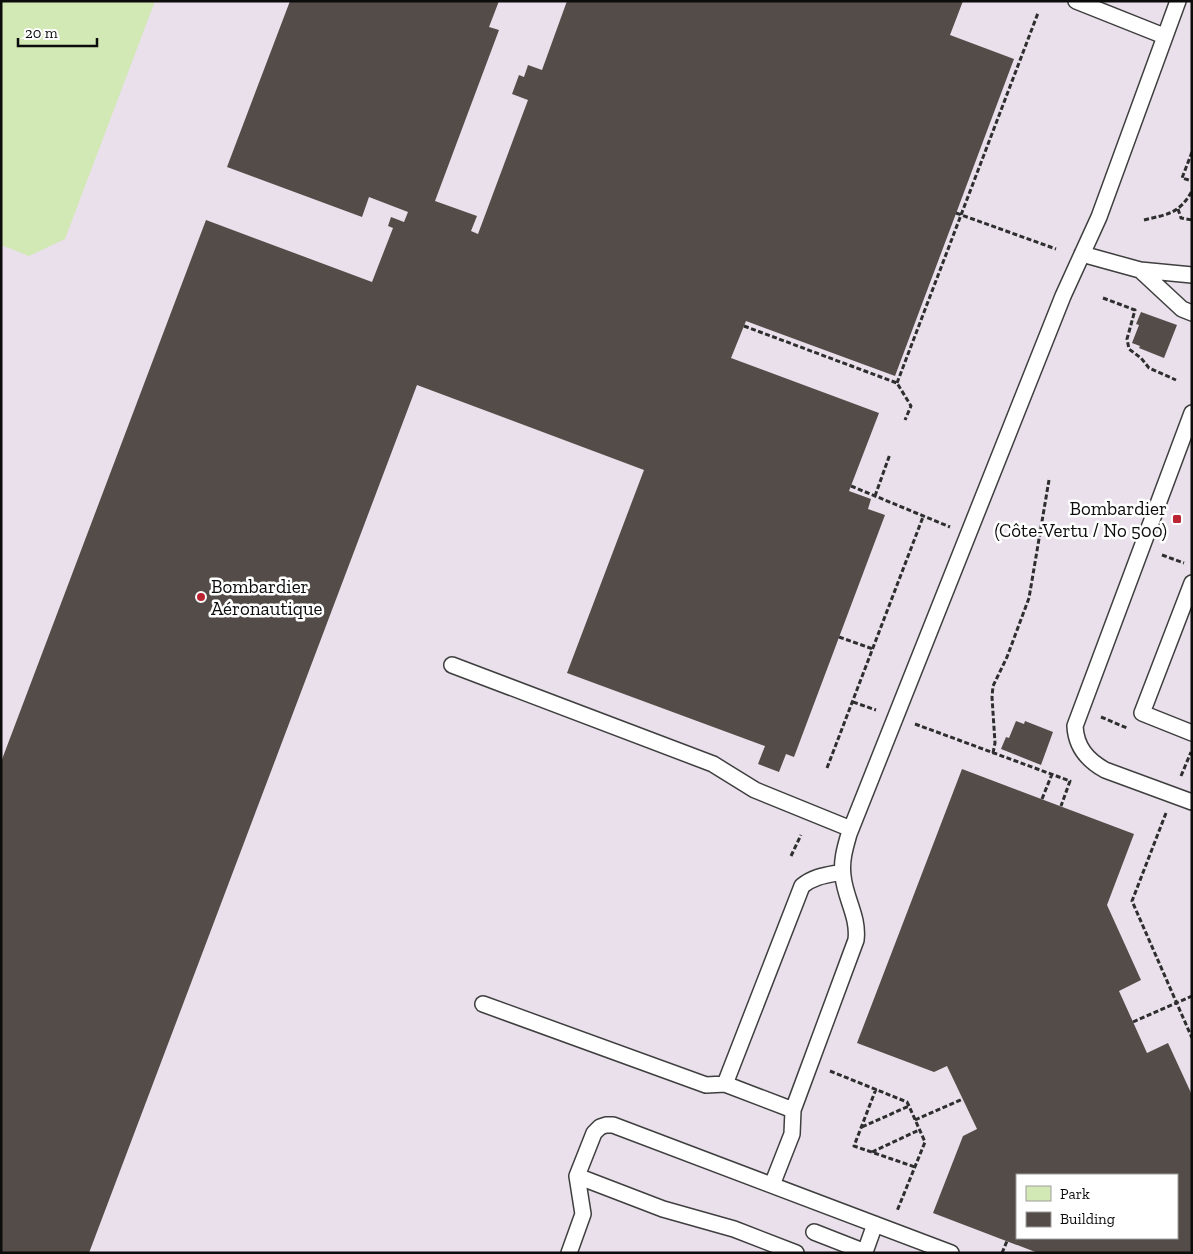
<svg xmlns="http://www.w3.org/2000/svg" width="1193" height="1254" viewBox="0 0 1193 1254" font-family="'Zilla Slab',serif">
<rect width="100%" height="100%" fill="#fffaeb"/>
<path fill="#e9e0eb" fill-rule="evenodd" d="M42,1H1192V1253H1V108ZM1017,1175H1177V1238H1017Z"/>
<path fill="#d2e8b5" d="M1,1H155L65,239L29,256L1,245Z"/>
<path fill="#544c48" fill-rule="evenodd" d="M290,1H499L489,27L499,30L435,201L477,216L471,231L478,234L528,100L512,94L519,75L524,77L528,65L542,70L567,1H963L950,35L1014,59L895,376L746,321L731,358L879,413L849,491L871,499L868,509L885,515L794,757L786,754L779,772L758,764L765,746L567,673L644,470L417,385L89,1253H1V762L206,220L372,282L393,228L388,226L391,217L404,222L408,212L369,197L362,217L227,167Z
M1141,312L1177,325L1164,358L1139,348L1140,346L1132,343L1139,325L1136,324Z
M1016,721L1024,724L1025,721L1053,732L1041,765L1001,749L1006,737L1009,738Z
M962,769L1134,834L1107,905L1141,980L1119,991L1147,1053L1168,1043L1192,1095V1253H1038L933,1213L963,1136L977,1129L947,1066L934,1072L857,1043ZM1017,1175H1177V1238H1017Z"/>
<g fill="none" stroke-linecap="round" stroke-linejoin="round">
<defs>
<path id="lane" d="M1076,1L1164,36
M1082,254L1140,270L1192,275
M1140,270L1182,309L1192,313
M1192,413L1075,726C1076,747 1087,760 1105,770L1192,802
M1192,583L1142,713L1192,733
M452,665L713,764L755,790L851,829
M483,1004L706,1085L725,1084
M793,1110L725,1084L802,886C814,876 827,875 842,872
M577,1176L663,1209L734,1229L796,1253
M772,1185L792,1134L793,1110L856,940C859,917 845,898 843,876C841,861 845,848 849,834L1063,296L1099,217L1178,1
M814,1232L865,1252L875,1224
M569,1253L583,1214L577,1176L594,1133L600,1127L606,1125H613L951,1253"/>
</defs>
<use href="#lane" stroke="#3f3f3f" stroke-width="18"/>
<path stroke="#2e2e2e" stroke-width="3" stroke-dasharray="5 2.5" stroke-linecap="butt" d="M1192,152L1182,178L1192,181
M1178,209L1181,218L1192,220
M956,213L1056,249
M1144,220C1168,214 1179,214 1192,191
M1103,298L1135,310L1127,339L1129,349L1141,358L1149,368L1176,380
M744,326L897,383L911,406L905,420
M897,383L1038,13
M851,486L950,527
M875,496L890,454
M1162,555L1184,563
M839,637L873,649
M853,702L876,710
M1101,717L1127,728
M915,724L1070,781L1061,806
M993,753L995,743L992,697L993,686L1007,657L1029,598L1049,480
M827,768L923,517
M1181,776L1191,752
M1042,799L1052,774
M1166,813L1132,901L1192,1038
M791,856L801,835
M1133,1022L1192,996
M830,1071L907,1102L909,1106L925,1142L897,1211
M876,1089L854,1146L915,1167
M915,1120L963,1099
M862,1127L909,1106
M872,1152L919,1130
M1002,1253L1007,1241"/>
<use href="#lane" stroke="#fff" stroke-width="15"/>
</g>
<g fill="#bb2432" stroke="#fff" stroke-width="2">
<rect x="1172" y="514" width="10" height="10" rx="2.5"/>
<circle cx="201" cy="597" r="5"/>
</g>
<g text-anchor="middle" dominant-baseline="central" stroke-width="5" stroke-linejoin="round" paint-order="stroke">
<g font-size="19" fill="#0c0c0c" stroke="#fff" text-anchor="end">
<text x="1167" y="508">Bombardier<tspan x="1167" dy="22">(Côte-Vertu / No 500)</tspan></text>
<text x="211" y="586" text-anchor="start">Bombardier<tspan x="211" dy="22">Aéronautique</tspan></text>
</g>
</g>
<rect width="1193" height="1254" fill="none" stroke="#0c0c0c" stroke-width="5"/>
<rect x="1016" y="1174" width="162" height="65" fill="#ffffff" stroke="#9e9e9e"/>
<rect x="1026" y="1186" width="25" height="15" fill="#d2e8b5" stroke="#9e9e9e"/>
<text x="1060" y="1199" font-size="15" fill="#0c0c0c">Park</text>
<rect x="1026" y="1212" width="25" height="15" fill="#544c48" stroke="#9e9e9e"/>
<text x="1060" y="1224" font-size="15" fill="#0c0c0c">Building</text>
<path d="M18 38v8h79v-8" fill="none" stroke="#0c0c0c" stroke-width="2.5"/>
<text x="25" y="38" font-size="15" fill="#0c0c0c" stroke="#ffffff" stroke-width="4" paint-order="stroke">20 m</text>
</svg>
